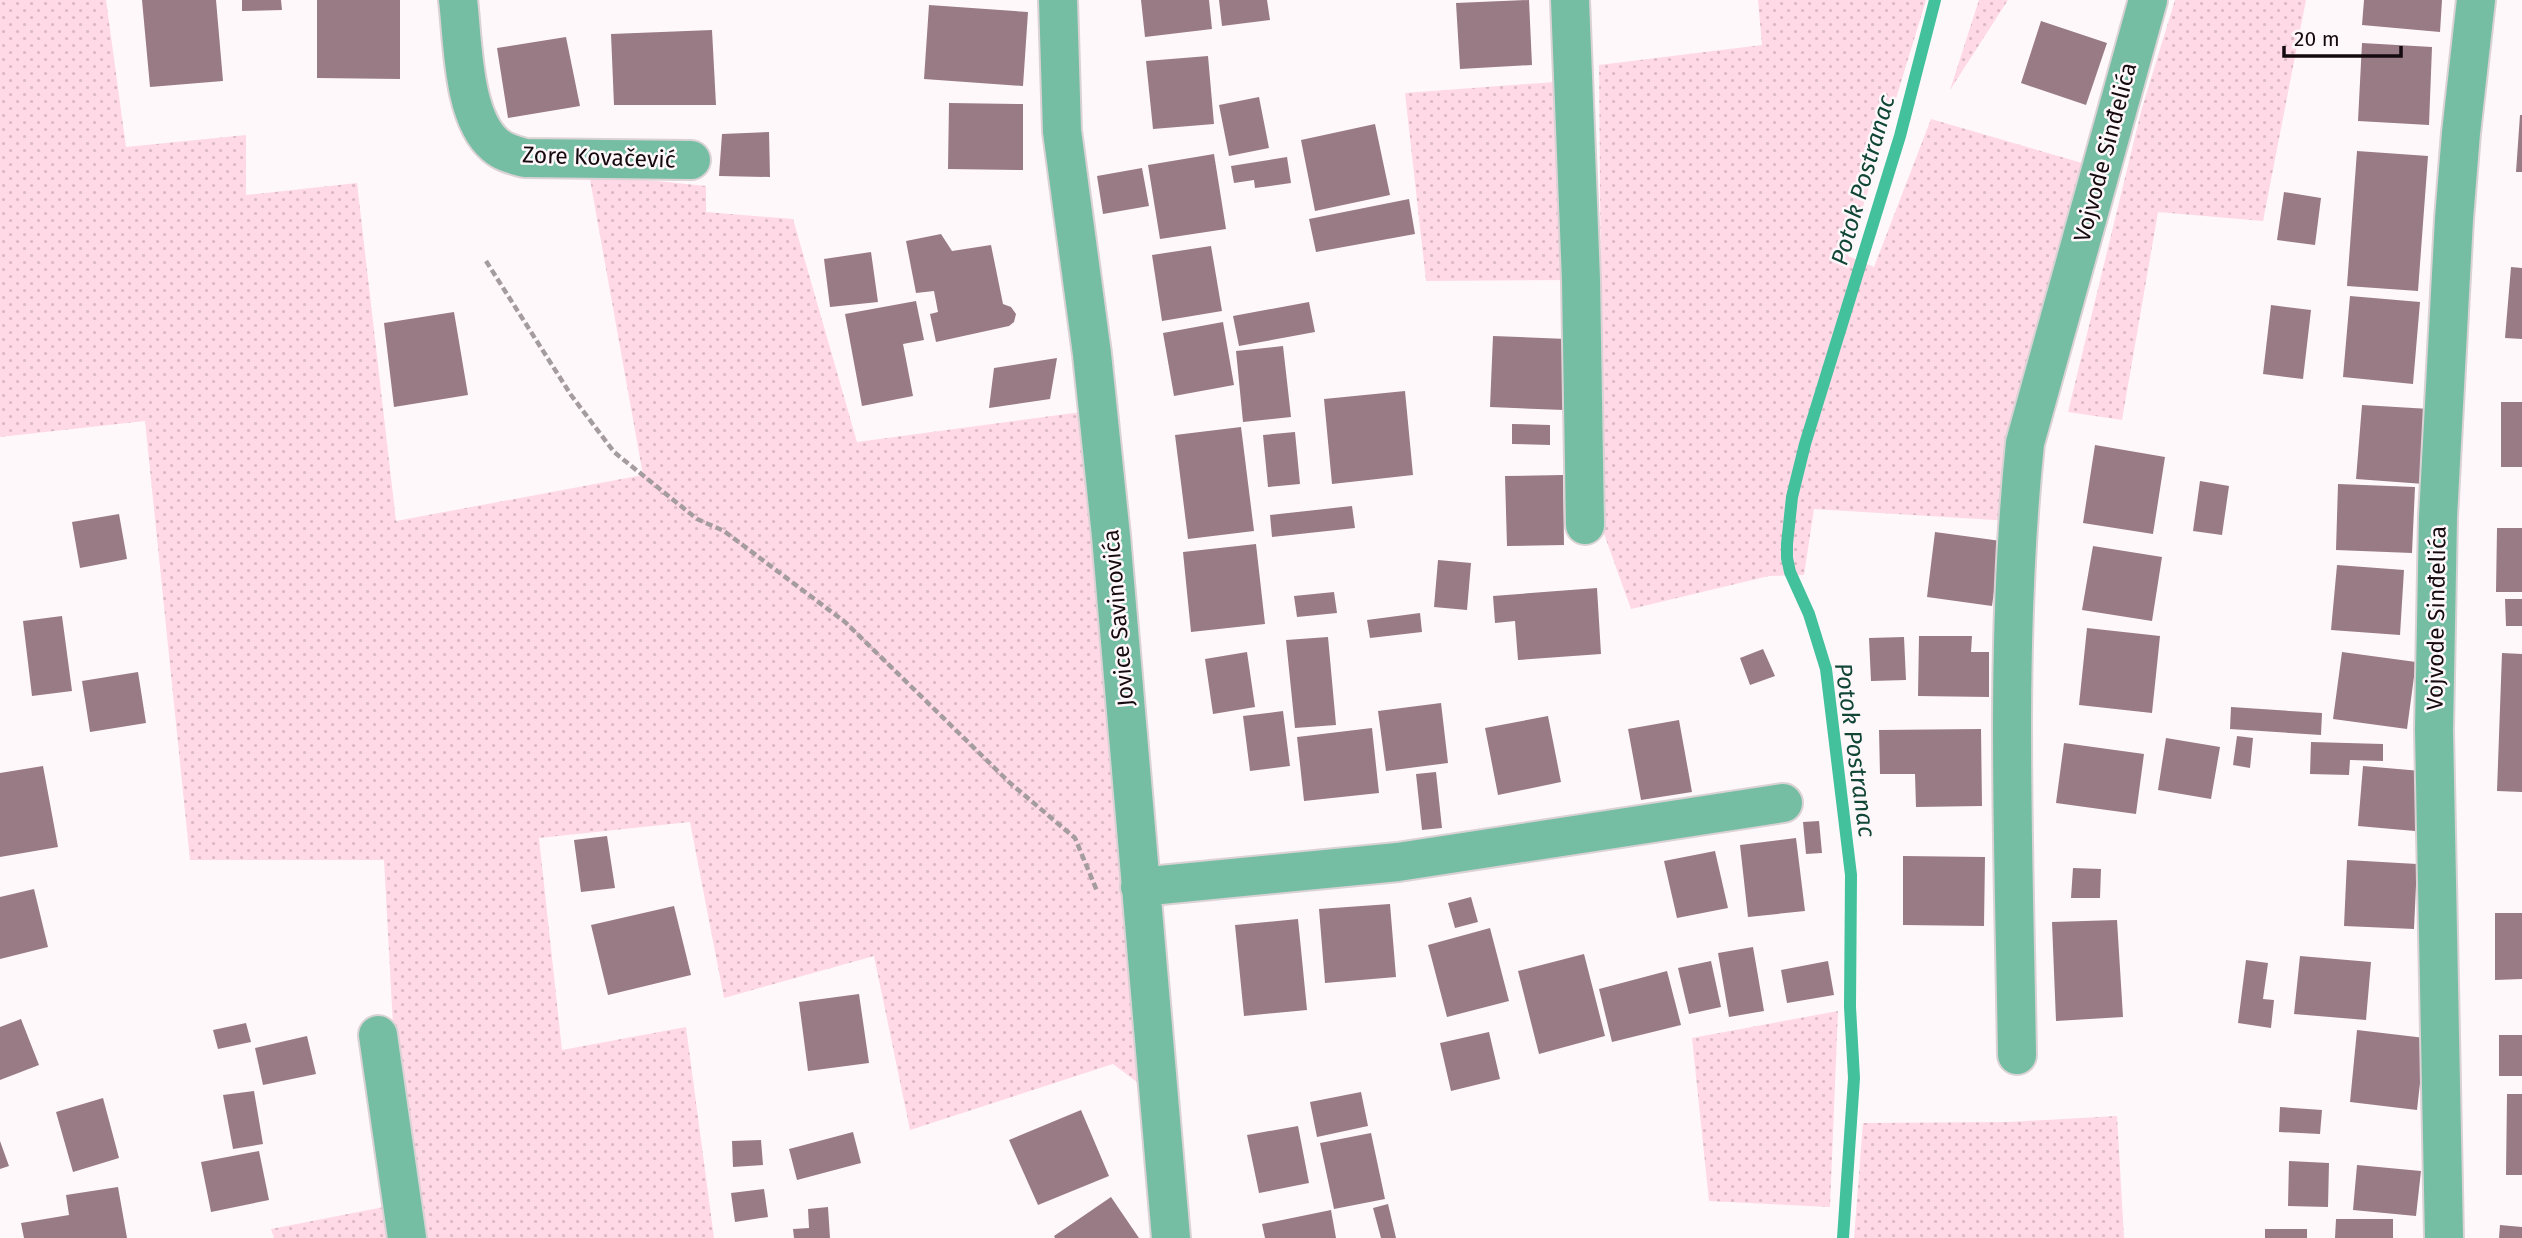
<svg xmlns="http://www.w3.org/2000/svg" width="2522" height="1238" viewBox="0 0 2522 1238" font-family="'Fira Sans',sans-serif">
<defs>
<pattern id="grass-dots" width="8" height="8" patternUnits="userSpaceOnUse" patternTransform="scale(1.75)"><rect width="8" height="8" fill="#ffd9e6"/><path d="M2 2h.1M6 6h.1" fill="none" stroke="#dab9c4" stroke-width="1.8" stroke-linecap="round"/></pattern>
</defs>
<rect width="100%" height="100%" fill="#fff8fa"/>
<path fill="url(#grass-dots)" d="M0,0H106L126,147L246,135V195L357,183L396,521L643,475L589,174L706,186V212L793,219L857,442L1081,412L1141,1085L1113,1064L910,1130L874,956L724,998L690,822L539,838L562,1050L686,1027L714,1238H423L395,1062L384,860H190L145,421L0,437Z
M1758,0H1926L1848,256L1874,267L1931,119L2096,167L2011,521L1814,509L1804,575L1769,576L1631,609L1603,531L1599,65L1762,45Z
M1979,0H2008L1950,90Z
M2175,0H2306L2263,221L2158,212L2122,420L2068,412L2142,108Z
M1568,81L1575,280L1426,281L1405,93Z
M1838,1011L1830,1207L1709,1201L1692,1038Z
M2117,1116L2124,1238H1854L1863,1123L2009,1122Z
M389,1206L393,1238H274L271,1229Z"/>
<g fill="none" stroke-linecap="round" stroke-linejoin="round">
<path stroke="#43c19c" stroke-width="12" d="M1843,1238L1854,1078L1850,1007L1851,875L1826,669L1809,614L1790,572L1787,558V544L1792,497L1805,444L1900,136L1935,0"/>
</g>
<path fill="#997b86" d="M142,0H216L223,81L150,87Z
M242,0H281L282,10L242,11Z
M317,0H400V79L317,78Z
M1141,0H1209L1212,29L1145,37Z
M1219,0H1267L1270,20L1222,26Z
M1529,0L1532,65L1460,69L1456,3Z
M2364,0H2442L2440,32L2362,25Z
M929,5L1028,12L1023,86L924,79Z
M2041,21L2107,43L2086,105L2021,83Z
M712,30L716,105H614L611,34Z
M566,37L580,106L508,118L497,48Z
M2362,43L2432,47L2429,125L2358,121Z
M1208,56L1214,124L1153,129L1146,61Z
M1259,97L1269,148L1229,156L1219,105Z
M949,103L1023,104V170L948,169Z
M2520,115H2522V172H2516Z
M1375,124L1390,195L1315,211L1301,140Z
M769,132L770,177L719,176L722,134Z
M2357,151L2428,156L2418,291L2347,286Z
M1214,154L1226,229L1160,239L1148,165Z
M1287,157L1291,183L1255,188L1254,180L1234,183L1231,166Z
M1142,168L1149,206L1103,214L1097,176Z
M2284,192L2321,198L2315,245L2277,240Z
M1409,199L1415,234L1316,252L1309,219Z
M941,234L952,251L991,245L1003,304L1011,307L1016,314L1014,322L1009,326L936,342L930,314L938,312L934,291L916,293L906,241Z
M1211,246L1222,311L1162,321L1152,255Z
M871,252L878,302L830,307L824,259Z
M2511,267L2522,268V339L2505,338Z
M2350,296L2420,302L2413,384L2343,377Z
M916,301L924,340L903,344L913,396L862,406L845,314Z
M1309,302L1315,332L1239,346L1233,316Z
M2271,305L2311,310L2303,379L2263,374Z
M454,312L468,395L394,407L384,323Z
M1223,322L1234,385L1174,396L1163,333Z
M1493,336L1567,339L1564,410L1490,407Z
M1283,346L1291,417L1243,422L1236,351Z
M1057,358L1050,399L989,408L994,368Z
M1405,391L1413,475L1332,484L1324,399Z
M2501,402H2522V467H2501Z
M2362,405L2430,409L2424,484L2356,479Z
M1512,424L1550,425V445L1512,444Z
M1241,427L1254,531L1188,539L1175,435Z
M1295,432L1300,484L1268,487L1263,435Z
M2095,445L2165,457L2153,534L2083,523Z
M1563,475L1564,545L1507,546L1505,476Z
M2200,481L2229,486L2222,535L2193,531Z
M2338,484L2415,487L2412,553L2336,550Z
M1352,506L1355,528L1272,537L1270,515Z
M119,514L127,559L80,568L72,522Z
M2497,528H2522V592H2496Z
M1935,532L2001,541L1992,606L1927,597Z
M1256,544L1265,624L1191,632L1183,552Z
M2093,546L2162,557L2152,621L2082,610Z
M1438,560L1471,563L1467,610L1434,607Z
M2337,565L2404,570L2400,635L2331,630Z
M1597,588L1601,654L1518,660L1515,621L1495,623L1493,596Z
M1334,592L1337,613L1297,617L1294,596Z
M2505,599H2522V626H2506Z
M1420,613L1422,632L1370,638L1367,620Z
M62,616L72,691L32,696L23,621Z
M2087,628L2160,636L2152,713L2079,705Z
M1919,636H1972L1971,652H1989V697L1918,696Z
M1328,637L1336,725L1295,728L1286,640Z
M1904,637L1906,680L1871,681L1869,638Z
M1763,649L1775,676L1750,685L1740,658Z
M1247,652L1255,707L1213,714L1205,659Z
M2342,652L2416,662L2407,729L2333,719Z
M2502,653L2522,654V792L2497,791Z
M138,672L146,723L90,732L82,681Z
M1441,703L1448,763L1386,771L1378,711Z
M2231,707L2322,713L2321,735L2230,729Z
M1283,711L1290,766L1250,771L1243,716Z
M1548,716L1561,782L1498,795L1485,728Z
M1679,720L1692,792L1641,800L1628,729Z
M1372,728L1379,793L1304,801L1297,737Z
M1981,729L1982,806L1916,807L1915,774H1880L1879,730Z
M2237,736L2253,738L2250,768L2233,765Z
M2166,738L2220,747L2211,799L2158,790Z
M2311,742L2383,744V761L2350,760L2349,775L2310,774Z
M2064,743L2144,754L2136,814L2056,803Z
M43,766L58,847L0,857V773Z
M2363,766L2421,771L2415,831L2358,826Z
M1436,772L1442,828L1422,830L1416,774Z
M1819,821L1822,853L1806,854L1803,822Z
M607,836L615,888L581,892L574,840Z
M1796,838L1805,911L1748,917L1740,845Z
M1715,851L1728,908L1677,918L1664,861Z
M1903,856L1985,857L1984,926L1903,925Z
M2347,860L2417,864L2414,929L2344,926Z
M2073,868L2101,869L2100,898H2071Z
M34,889L48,947L0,959V897Z
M1471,897L1478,922L1455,928L1448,903Z
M1390,904L1396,977L1325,983L1319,909Z
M674,906L691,975L608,995L591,925Z
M2495,913H2522V979L2495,980Z
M1298,919L1307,1010L1244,1016L1235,925Z
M2117,920L2123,1017L2056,1021L2052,922Z
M1490,928L1509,1001L1447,1017L1428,945Z
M1753,947L1764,1011L1729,1017L1718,953Z
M1584,954L1605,1036L1539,1054L1518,971Z
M2300,956L2371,962L2366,1020L2294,1014Z
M2246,960L2268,963L2263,999L2274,1000L2271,1028L2238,1023Z
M1711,961L1721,1007L1689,1014L1678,968Z
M1828,961L1834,995L1787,1003L1781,970Z
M1667,971L1681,1025L1612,1042L1599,989Z
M859,994L869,1063L808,1071L799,1002Z
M21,1019L39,1065L0,1080V1027Z
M246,1023L251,1042L218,1049L213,1030Z
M2357,1030L2425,1038L2417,1110L2350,1102Z
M1489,1032L1500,1079L1451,1091L1440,1043Z
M2499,1035H2522V1076H2499Z
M307,1036L316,1074L263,1085L255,1048Z
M254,1091L263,1144L233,1149L223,1095Z
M1361,1092L1368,1126L1317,1137L1310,1102Z
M2507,1094H2522V1175H2506Z
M103,1098L119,1158L73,1172L56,1112Z
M2280,1107L2322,1110L2320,1134L2279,1132Z
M1081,1110L1109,1176L1038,1205L1009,1140Z
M1298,1126L1309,1183L1259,1193L1247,1135Z
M853,1132L861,1163L797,1180L789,1149Z
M1371,1133L1385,1199L1334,1209L1320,1143Z
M761,1140L763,1165L733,1167L732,1141Z
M0,1141L9,1166L0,1169Z
M259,1151L269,1200L211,1212L201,1162Z
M2289,1161L2329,1163L2328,1207L2288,1206Z
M2357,1165L2421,1171L2416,1216L2353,1210Z
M118,1187L127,1238H24L21,1223L69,1215L66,1195Z
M764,1189L768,1217L735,1222L731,1193Z
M1111,1197L1139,1238H1055L1054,1236Z
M1388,1204L1396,1238H1381L1373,1208Z
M828,1207L830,1238H794L793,1229L809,1228L808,1209Z
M1331,1210L1336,1238H1265L1262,1224Z
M2336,1219H2393V1238H2335Z
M2500,1225L2522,1227V1238H2499Z
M2265,1229H2307V1238H2265Z"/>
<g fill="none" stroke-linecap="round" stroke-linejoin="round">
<defs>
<path id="minor" d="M458,0C463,40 462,117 495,145C504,153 514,155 525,158L691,160
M1058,0L1062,131L1092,354L1111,536L1171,1238
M1570,0L1581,280L1585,525
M1140,887L1398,862L1783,803
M378,1035L407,1238
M2017,1055C2014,851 2004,646 2025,443L2148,0
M2444,1238L2434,730L2438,517L2454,219L2461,133L2476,0"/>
</defs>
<use href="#minor" stroke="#dad2d4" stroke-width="42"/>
<path stroke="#a59c9f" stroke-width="4.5" stroke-dasharray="7 3.5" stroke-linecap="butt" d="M486,261L571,395L614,452L697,519L724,531L845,622L1010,783L1075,838L1097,891"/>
<use href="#minor" stroke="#75bea4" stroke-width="38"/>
</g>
<g text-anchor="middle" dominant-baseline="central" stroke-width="5" stroke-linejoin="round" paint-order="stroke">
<g font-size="23" fill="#150a0f" stroke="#fff8fa">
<text transform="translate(2105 152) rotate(-75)">Vojvode Sinđelića</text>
<text transform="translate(599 157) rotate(2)">Zore Kovačević</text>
<text transform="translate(1118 618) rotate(-95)">Jovice Savinovića</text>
<text transform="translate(2436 618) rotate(-89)">Vojvode Sinđelića</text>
</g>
<g font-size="24" font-style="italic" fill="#114637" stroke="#fff8fa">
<text transform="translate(1863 180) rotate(-74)">Potok Postranac</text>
<text transform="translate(1855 750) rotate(82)">Potok Postranac</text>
</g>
</g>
<path d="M2284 46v10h117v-10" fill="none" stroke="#150a0f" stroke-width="3.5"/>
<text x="2294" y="46" font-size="21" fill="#150a0f" stroke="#fff8fa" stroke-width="5" paint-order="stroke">20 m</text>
</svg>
